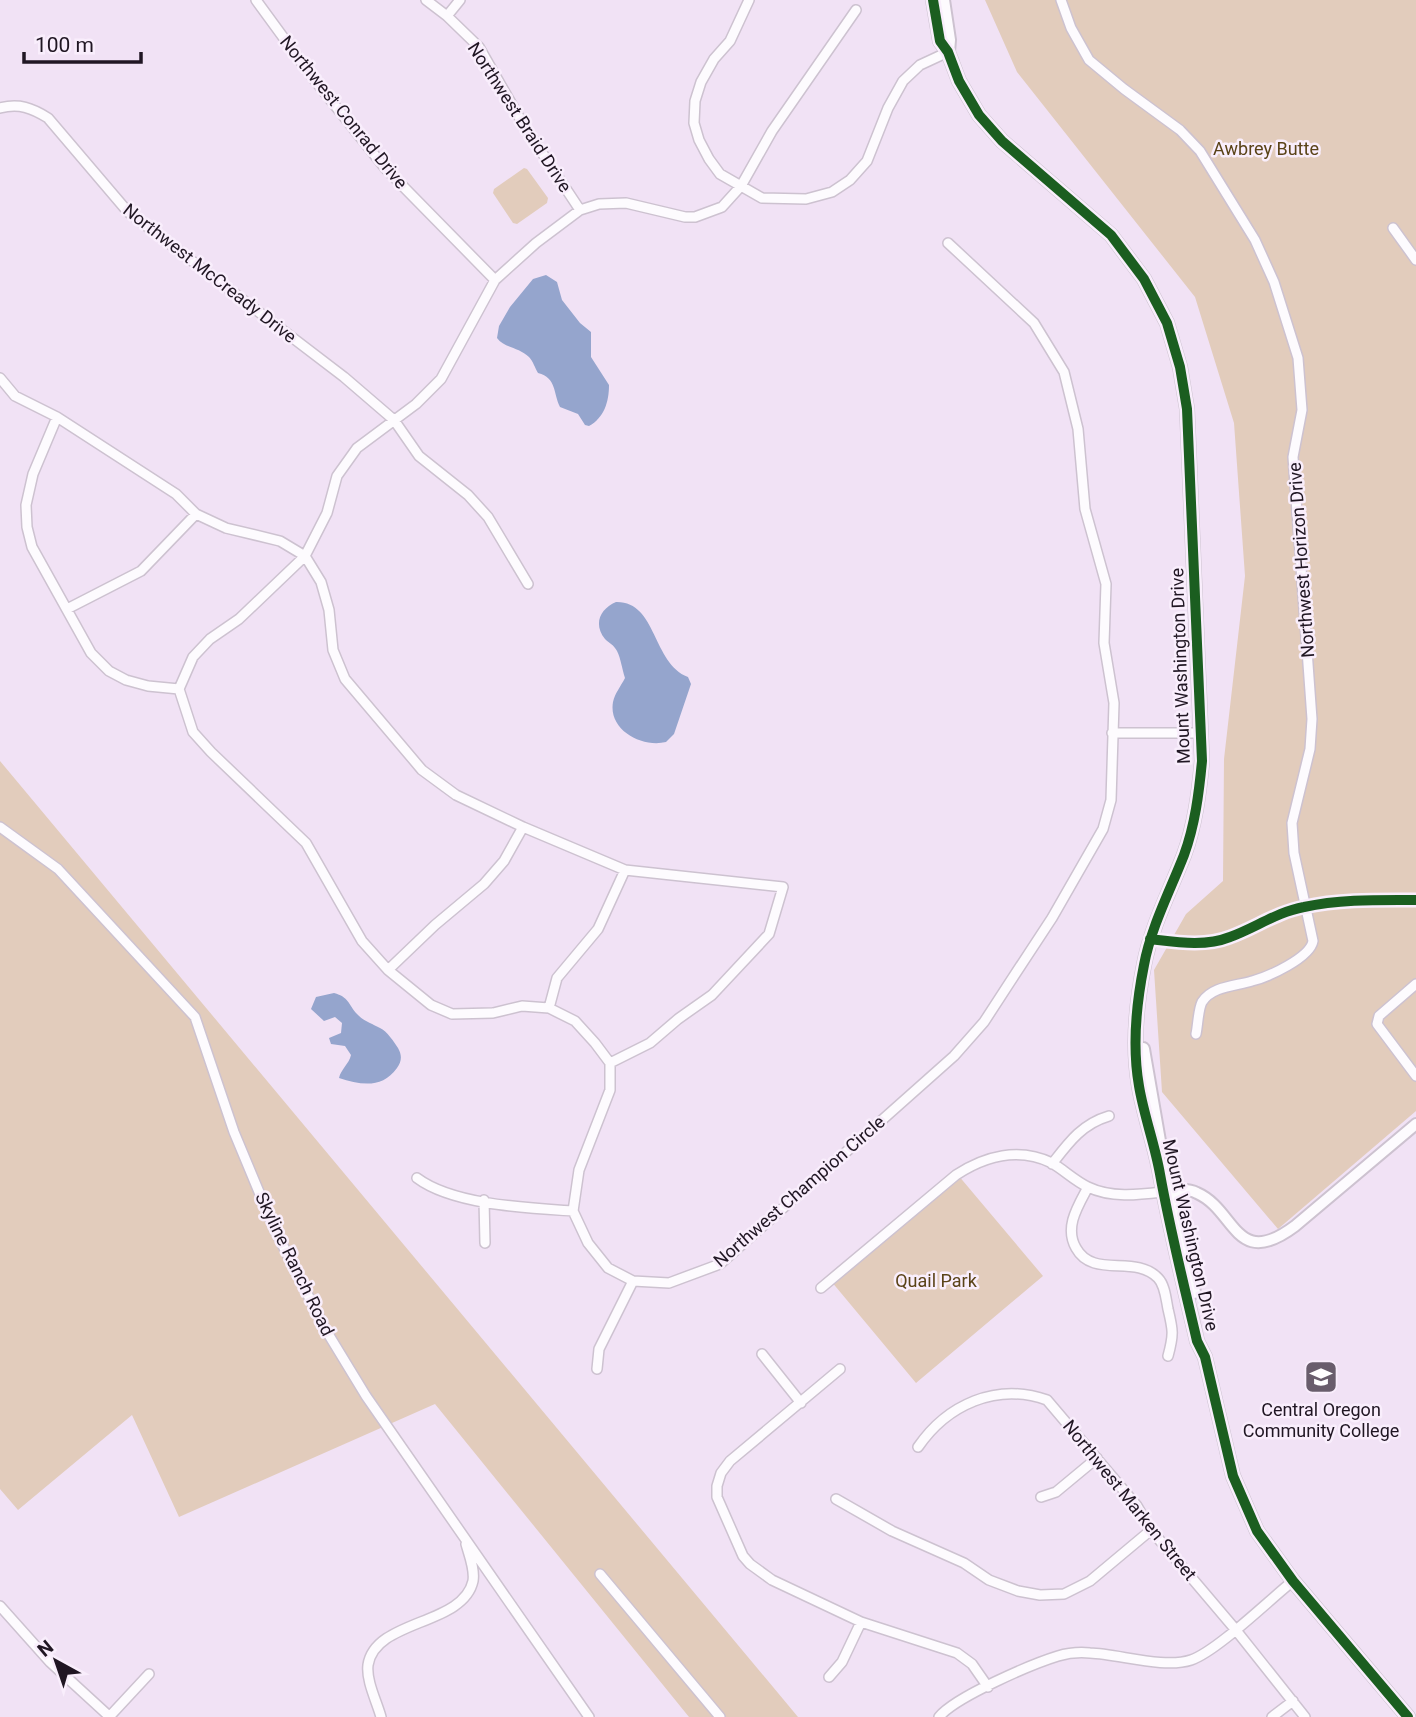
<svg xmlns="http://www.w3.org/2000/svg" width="1416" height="1717" viewBox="0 0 1416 1717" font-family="Roboto,sans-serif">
<rect width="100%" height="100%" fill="#f1e2f5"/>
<path fill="#e2ccbc" d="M985,0H1416V1111L1278,1229L1162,1092L1154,970L1186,914L1223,881L1224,759L1245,576L1234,423L1195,297L1017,72Z
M524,168L527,169L548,198L547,203L517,224L513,223L493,193L494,189Z
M0,761L798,1717H689L435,1404L179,1517L132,1415L18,1510L0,1489Z
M958,1175L1043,1276L916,1383L831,1281Z"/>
<path fill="#95a5cd" d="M546,275L557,282L562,300L580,323L591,332V357L609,385C609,402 604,418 589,426L585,425L578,414L560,407C553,393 557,378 538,373C535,368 533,361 529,357C519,347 504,348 497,338L499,326L510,307L533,279Z
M616,602C657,601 652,663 688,677L691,684L674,734L666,742C642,748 608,730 613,702C615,693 621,686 625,678C622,669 621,659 617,651C614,645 609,643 605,639C593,624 600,609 616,602Z
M334,993C349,997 348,1004 357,1014C363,1021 373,1024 380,1028C387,1031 394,1042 398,1048C402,1055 402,1061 397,1068C382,1089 361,1085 339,1078C341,1069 349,1064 351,1055L345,1046L331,1044L329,1038L341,1033L342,1023L335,1017L324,1021L311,1009L316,997Z"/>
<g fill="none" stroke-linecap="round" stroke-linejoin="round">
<defs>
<path id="minor" d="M256,0L313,78L385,168L495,280
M426,0L447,16L479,47L523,124L580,210
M749,0L730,41L714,59L701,82L695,101L694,123L699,140L709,159L720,174L762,198L806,199L832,192L850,180L867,161L888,108L903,81L920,65L948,52
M1061,0L1071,28L1089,60L1124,89L1180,130L1200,151L1255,240L1274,282L1298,358L1302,410L1293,457L1312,719L1310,749L1292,823L1294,853L1313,941C1310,958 1268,977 1252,981C1236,986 1212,986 1202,1002C1198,1010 1198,1025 1196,1034
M856,10L772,131L741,186L722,207L695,217H685L626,203L599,204L580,210L536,243L495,280L441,379L416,404L357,448L337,476L327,513L305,556L239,619L210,639L193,657L179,689L193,732L211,752L306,843L362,941L388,970L431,1005L452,1014L493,1013L522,1006L549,1008L575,1021L595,1043L610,1063V1090L579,1170L573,1211L588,1243L608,1268L633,1281L669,1283L720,1264L954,1056L984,1022L1010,982L1052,918L1103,829L1111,800L1114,703L1104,643L1106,584L1085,509L1078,429L1064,372L1034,323L948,243
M447,16L460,0
M0,108C19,103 32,108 48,118L128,212L344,377L394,420L419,456L468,495L488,517L528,584
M1393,228L1416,260
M0,378L15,396L57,417L176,494L196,514L226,528L280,541L305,556L321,582L329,610L333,650L345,679L422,770L456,795L523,827L625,870L783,887L769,934L712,995L678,1019L650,1043L610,1063
M57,417L33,474L26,505L27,527L32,547L91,653L109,671L126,680L148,686L179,689
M67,609L141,571L196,514
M1112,733H1202
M0,827L58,869L195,1017L234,1132L274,1228L324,1327L366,1396L589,1717
M388,970L435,925L484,884L504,861L523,827
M1416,984L1379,1016L1377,1024L1416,1076
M549,1008L557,978L598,929L625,870
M1052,1164C1069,1142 1082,1124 1109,1116
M417,1178C453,1205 528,1208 573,1211
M1088,1187C1078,1206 1064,1227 1076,1248C1093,1279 1135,1254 1158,1278C1165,1285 1166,1299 1168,1309C1173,1330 1174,1334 1168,1356
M484,1200L485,1243
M821,1288L956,1175C985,1156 1019,1147 1052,1163C1064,1170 1075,1181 1088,1187C1111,1198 1137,1195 1162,1192
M762,1354L801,1403
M597,1369L599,1349L633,1281
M840,1369L730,1461L721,1473L717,1486V1497L743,1556L750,1564L772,1580L861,1622L957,1653L972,1664L988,1687
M918,1447C947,1405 996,1382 1047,1400L1137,1506L1151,1530L1235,1629L1305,1717
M1041,1497L1056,1492L1097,1458
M836,1499L892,1531L964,1563L989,1580L1018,1591L1040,1595L1064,1594L1090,1581L1151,1530
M600,1574L720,1717
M0,1606L50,1662L110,1717
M829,1677L842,1662L861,1622
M109,1717L149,1674
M381,1717C377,1702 366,1681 368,1665C375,1619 463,1626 473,1581C475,1569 469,1555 466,1544
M939,1717C955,1697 1032,1664 1058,1656C1068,1653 1079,1652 1090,1653C1119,1654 1164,1669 1191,1660C1217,1651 1269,1600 1293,1581
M1272,1717L1293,1701"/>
<path id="tertiary" d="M1150,939C1176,942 1205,947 1230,937C1255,928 1277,912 1304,907C1340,899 1379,900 1416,900
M1165,1192C1175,1190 1187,1188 1197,1193C1236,1210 1235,1271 1295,1226L1416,1124"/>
<path id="secondary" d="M933,0L940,41L948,52L959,81L979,115L1002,141L1111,235L1144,279L1167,323L1180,367L1187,409L1202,761C1199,793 1195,825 1184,855C1170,891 1151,927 1144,965C1136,1005 1132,1046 1139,1086C1144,1116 1155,1145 1160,1174C1170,1230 1184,1285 1197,1341L1205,1357L1233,1476L1257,1531L1293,1581L1408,1717
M943,0L949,40L948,52
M1143,1049L1159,1141
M1166,1166L1194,1292"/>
</defs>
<use href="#minor" stroke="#cdc2d0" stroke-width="12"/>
<use href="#tertiary" stroke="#cdc2d0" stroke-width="14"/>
<use href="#secondary" stroke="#cdc2d0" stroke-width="16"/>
<use href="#minor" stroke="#fdfbfe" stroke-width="9"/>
<use href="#tertiary" stroke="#fdfbfe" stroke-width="10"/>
<use href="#secondary" stroke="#fdfbfe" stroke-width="12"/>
<defs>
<path id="cycleway" d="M933,0L940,41L948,52L959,81L979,115L1002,141L1111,235L1144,279L1167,323L1180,367L1187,409L1202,761C1199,793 1195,825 1184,855C1170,891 1151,927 1144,965C1136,1005 1132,1046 1139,1086C1144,1116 1155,1145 1160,1174C1170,1230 1184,1285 1197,1341L1205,1357L1233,1476L1257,1531L1293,1581L1408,1717
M1150,939C1176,942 1205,947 1230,937C1255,928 1277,912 1304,907C1340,899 1379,900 1416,900"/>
</defs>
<use href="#cycleway" stroke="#f9eefc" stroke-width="15"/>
<use href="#cycleway" stroke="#1b5e20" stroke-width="10"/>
</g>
<defs>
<symbol id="university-square" viewBox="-11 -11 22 22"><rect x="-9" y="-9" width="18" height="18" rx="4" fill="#695d6c" stroke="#f9eefc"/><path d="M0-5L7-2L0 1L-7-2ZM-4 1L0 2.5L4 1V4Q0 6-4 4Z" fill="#fff"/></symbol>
</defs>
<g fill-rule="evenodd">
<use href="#university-square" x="1302" y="1358" width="38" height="38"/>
</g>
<g text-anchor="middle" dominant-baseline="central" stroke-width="5" stroke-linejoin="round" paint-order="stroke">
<g font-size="18" fill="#201623" stroke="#f9eefc">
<text transform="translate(344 112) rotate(51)">Northwest Conrad Drive</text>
<text transform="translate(520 117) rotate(57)">Northwest Braid Drive</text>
<text transform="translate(210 273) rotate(38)">Northwest McCready Drive</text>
<text transform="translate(1301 560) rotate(-94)">Northwest Horizon Drive</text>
<text transform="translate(1180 666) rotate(-92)">Mount Washington Drive</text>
<text transform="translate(799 1191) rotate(-41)">Northwest Champion Circle</text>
<text transform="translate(1191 1235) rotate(77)">Mount Washington Drive</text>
<text transform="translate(295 1264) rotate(64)">Skyline Ranch Road</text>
<text transform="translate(1130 1500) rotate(51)">Northwest Marken Street</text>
</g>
<g font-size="18" fill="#5a4318" stroke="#f9eefc">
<text x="1266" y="148">Awbrey Butte</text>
<text x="936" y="1280">Quail Park</text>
</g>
<g font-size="18" fill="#201623" stroke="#f9eefc">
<text x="1321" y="1409">Central Oregon<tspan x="1321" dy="21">Community College</tspan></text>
</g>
</g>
<g transform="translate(56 1661) rotate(320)" stroke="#f9eefc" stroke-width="5" paint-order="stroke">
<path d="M0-5L12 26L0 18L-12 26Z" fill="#201623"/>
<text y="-10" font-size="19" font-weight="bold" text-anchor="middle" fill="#201623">N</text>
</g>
<path d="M24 52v10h117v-10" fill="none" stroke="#201623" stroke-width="3.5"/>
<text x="35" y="52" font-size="21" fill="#201623" stroke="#f9eefc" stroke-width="5" paint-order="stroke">100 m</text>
</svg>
